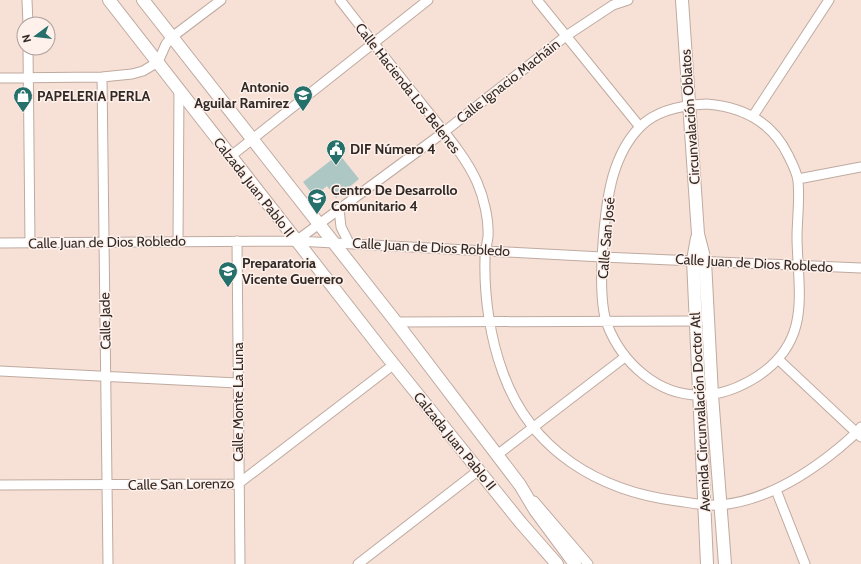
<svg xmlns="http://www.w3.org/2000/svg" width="861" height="564" viewBox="0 0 861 564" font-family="Cabin,sans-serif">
<rect width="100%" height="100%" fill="#f7e1d7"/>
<path fill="#adc7c4" d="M339,154L359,179L336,198L327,186L314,196L303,182Z"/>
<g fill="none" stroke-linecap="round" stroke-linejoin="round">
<defs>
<path id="minor" d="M27,0L28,24
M340,0C368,36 396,72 425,108C443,131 465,155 477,182C484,198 489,220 488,237C487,244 485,251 485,259C484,296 490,338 503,373C531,451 599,491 677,501C692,503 706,506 720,505C765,501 805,476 839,448C847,441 855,435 861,427
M537,0L640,127
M28,48L30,243
M102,77L108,564
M0,78L102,77L132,74L143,71L158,62L166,44L172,37L221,0
M707,104C743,107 772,122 788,155C792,163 797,172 798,181C800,200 797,219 797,238C798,293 812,340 758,376C741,387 721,395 701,395C658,396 622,363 607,324C596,294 604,208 613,176C618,159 627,140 640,127C657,109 684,105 707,104Z
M753,116L829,0
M231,156L428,0
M798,179L861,167
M339,209L341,227L349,243
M178,241L179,89
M237,241L240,564
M296,241L444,132L566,36L613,5L628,0
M0,243L296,241L602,257L861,268
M396,322L696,321
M779,360L861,437
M0,371L237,383
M497,455L625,357
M0,485L238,484L393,365
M776,490L805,564
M534,501L588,564
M358,564L479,470"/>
<path id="major" d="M109,0L382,350L521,523L557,564
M143,0L396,322L520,485L535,510L575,564
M682,0L698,234L705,261L712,395L725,564
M697,238L693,260L707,564"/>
</defs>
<use href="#minor" stroke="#bfaaa0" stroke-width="11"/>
<use href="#major" stroke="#bfaaa0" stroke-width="14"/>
<use href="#minor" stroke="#fff" stroke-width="9"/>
<use href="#major" stroke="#fff" stroke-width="12"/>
</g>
<defs>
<symbol id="school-pin" viewBox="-11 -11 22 30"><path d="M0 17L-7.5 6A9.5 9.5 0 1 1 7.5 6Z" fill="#26706c" stroke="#fef0ea"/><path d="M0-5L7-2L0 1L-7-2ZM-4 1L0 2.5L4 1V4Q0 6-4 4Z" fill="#fff"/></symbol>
<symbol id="shop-pin" viewBox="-11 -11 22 30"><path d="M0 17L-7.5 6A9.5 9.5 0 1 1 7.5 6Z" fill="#26706c" stroke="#fef0ea"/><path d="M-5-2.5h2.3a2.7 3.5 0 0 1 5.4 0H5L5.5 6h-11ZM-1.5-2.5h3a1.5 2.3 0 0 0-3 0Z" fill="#fff"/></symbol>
<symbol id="civic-pin" viewBox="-11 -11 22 30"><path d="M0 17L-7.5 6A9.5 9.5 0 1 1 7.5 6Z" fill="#26706c" stroke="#fef0ea"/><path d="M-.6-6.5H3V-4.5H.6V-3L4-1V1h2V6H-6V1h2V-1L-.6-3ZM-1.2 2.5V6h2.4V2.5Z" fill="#fff"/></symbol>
<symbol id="university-pin" viewBox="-11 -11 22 30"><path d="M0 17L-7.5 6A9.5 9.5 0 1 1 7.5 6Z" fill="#26706c" stroke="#fef0ea"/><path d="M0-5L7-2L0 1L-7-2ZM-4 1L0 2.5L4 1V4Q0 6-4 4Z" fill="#fff"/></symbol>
</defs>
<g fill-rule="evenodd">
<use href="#school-pin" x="292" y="84" width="22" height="30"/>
<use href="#shop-pin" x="12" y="85" width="22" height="30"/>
<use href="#civic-pin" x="325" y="138" width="22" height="30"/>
<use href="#school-pin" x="306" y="187" width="22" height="30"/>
<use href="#university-pin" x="217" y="260" width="22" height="30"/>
</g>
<g text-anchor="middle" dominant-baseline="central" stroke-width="3" stroke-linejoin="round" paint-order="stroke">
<g font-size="14" fill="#312925" stroke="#fef0ea">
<text transform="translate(508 81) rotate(-38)">Calle Ignacio Macháin</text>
<text transform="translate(408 88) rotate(52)">Calle Hacienda Los Belenes</text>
<text transform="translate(690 117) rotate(-94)">Circunvalación Oblatos</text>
<text transform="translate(254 187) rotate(52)">Calzada Juan Pablo II</text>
<text transform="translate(606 238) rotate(-85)">Calle San José</text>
<text transform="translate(107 242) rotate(-1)">Calle Juan de Dios Robledo</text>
<text transform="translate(431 247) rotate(3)">Calle Juan de Dios Robledo</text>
<text transform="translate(754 263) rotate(3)">Calle Juan de Dios Robledo</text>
<text transform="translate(105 321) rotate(-91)">Calle Jade</text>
<text transform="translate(238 402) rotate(-90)">Calle Monte La Luna</text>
<text transform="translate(700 412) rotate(-93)">Avenida Circunvalación Doctor Atl</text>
<text transform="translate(455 441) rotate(51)">Calzada Juan Pablo II</text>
<text transform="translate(181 484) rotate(-1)">Calle San Lorenzo</text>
</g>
<g font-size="14" font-weight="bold" fill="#312925" stroke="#fef0ea" text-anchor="start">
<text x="289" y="87" text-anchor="end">Antonio<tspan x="289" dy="16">Aguilar Ramirez</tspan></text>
<text x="37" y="96">PAPELERIA PERLA</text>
<text x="350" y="149">DIF Número 4</text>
<text x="331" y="190">Centro De Desarrollo<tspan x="331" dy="16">Comunitario 4</tspan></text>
<text x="242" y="263">Preparatoria<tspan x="242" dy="16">Vicente Guerrero</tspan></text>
</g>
</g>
<g transform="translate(36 36) rotate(255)"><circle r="19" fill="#fef0ea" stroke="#aca09b"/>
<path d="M0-3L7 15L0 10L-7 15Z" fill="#26706c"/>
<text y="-6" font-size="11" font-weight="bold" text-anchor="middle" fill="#312925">N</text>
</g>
</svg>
